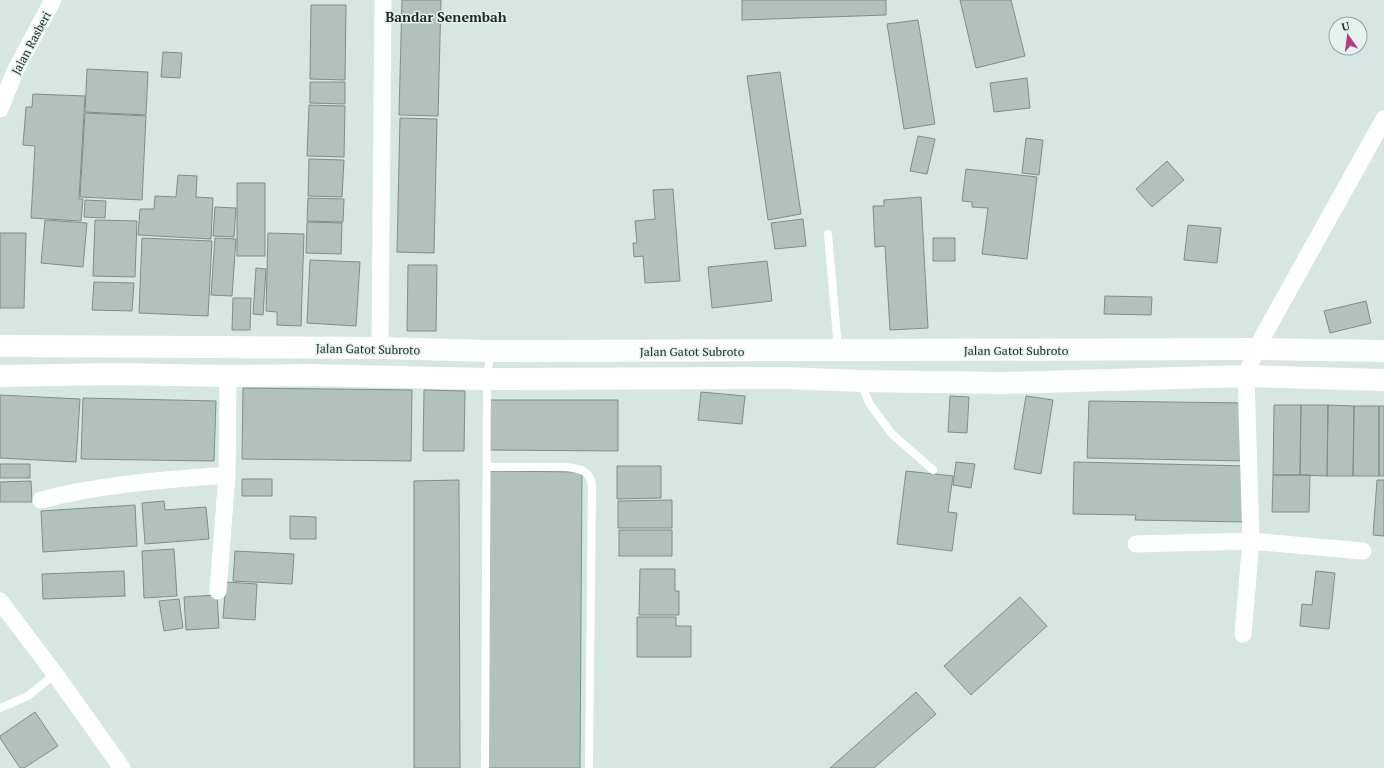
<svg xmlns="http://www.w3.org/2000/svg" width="1384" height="768" viewBox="0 0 1384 768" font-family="'PT Serif',serif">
<rect width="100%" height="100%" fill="#d6e6e2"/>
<path fill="#b1c1bc" stroke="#7f8e8a" d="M402,0H441L438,116L399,115Z
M742,0H886V15L742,20Z
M960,0H1011L1025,56L976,68Z
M311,5H346L345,80L310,79Z
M918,20L935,124L904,129L887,24Z
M163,52L182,53L180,78L161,77Z
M87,69L148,72L146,115L85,112Z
M780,72L801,214L768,220L747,76Z
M1027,78L1030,108L994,112L990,83Z
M310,82H345V104L310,103Z
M33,94L85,96L79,199H83L81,221L31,218L35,146L23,145L26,107H32Z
M309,105L345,106L344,157L307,156Z
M85,113L146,116L142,200L80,197Z
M400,118L437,119L434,253L397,252Z
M918,136L935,139L927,174L910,171Z
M1026,138L1043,140L1039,175L1022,173Z
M309,159L344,160L342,197L308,196Z
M1167,161L1184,180L1152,207L1136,189Z
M966,169L1037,177L1027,259L982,254L988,208L972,207V202L962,201Z
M178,175L197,176L196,197L213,198L211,239L138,235L140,209H154L155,196L176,197Z
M237,183H265V256H237Z
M673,189L680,281L645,283L643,256L634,257L633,243H637L635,221L655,219L653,190Z
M921,197L928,328L890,330L885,246L875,247L873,206H884V200Z
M308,198L344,199L343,222L307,221Z
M85,200L106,201L105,218L84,217Z
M215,207L236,208L234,237L213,236Z
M803,219L806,246L775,249L771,223Z
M45,220L87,223L83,267L41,263Z
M95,220L137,221L135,277L93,276Z
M307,222L342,223L341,254L306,253Z
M1188,225L1221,228L1217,263L1184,260Z
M0,233H26L24,308H0Z
M268,233L304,234L301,326L277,325V312L266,311Z
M142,238L212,241L208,316L139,313Z
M215,238L236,239L232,296L211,295Z
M933,238H955V261H933Z
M310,260L360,262L356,326L307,323Z
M767,261L772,301L712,308L708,267Z
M408,265H437L436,331H407Z
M256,268L266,269L263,315L253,314Z
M94,282L134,283L132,311L92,310Z
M1105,296L1152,297L1151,315L1104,314Z
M233,298H251L250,330H232Z
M1366,301L1371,323L1330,333L1324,311Z
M243,388L412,390L411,461L242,459Z
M424,390L465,391L464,451H423Z
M701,392L745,396L742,424L698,420Z
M0,395L80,399L76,462L0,458Z
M950,396L969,397L967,433L948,432Z
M1026,396L1053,400L1041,474L1014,469Z
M83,398L216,401L214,461L81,459Z
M490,400H618V451L490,450Z
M1089,401L1249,403L1248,461L1087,458Z
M1274,405H1301L1300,475H1273Z
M1301,405H1328L1327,476L1300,475Z
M1328,405L1354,406L1353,476H1327Z
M1354,406H1379V476H1353Z
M1379,406H1384V476H1379Z
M956,462L975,464L971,488L953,485Z
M1074,462L1248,466L1246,522L1135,520L1136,515L1073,514Z
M0,464H30V478H0Z
M617,466H661V498L617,499Z
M489,471L582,472L580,768H487Z
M906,471L953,476L948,512L957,513L952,551L897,544Z
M1273,475H1310L1309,512H1272Z
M242,479H272V496H242Z
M459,480L460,768H414V481Z
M1377,480H1384V536L1373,535Z
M31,481L32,502H0V482Z
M672,500V528H618V501Z
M164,501L165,510L206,507L209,539L145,544L142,503Z
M135,505L137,546L43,552L41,511Z
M290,516L316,517V539H290Z
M619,530H672V556H619Z
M174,549L177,596L144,598L142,551Z
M235,551L294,554L292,584L233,581Z
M640,569H675V591H679V615H639Z
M124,571L125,596L43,599L42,574Z
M1316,571L1335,573L1329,629L1300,626L1302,604L1312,605Z
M226,582L257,584L255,620L223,618Z
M217,595L219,628L186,630L184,597Z
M1020,597L1047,626L971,695L944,666Z
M179,599L183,628L164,631L159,601Z
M637,617H676V626H691V657H637Z
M916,692L936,714L874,768H830Z
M35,712L58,746L24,768H20L0,738V736Z"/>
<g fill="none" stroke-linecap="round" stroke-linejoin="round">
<path stroke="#fff" stroke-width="8" d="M828,234L838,348
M861,383L869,403L892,434L933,470
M487,467H567C580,469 590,470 592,485L589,768
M0,708L28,696L55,674
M485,768L487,379L490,352"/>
<path stroke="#fff" stroke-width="17" d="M0,109L16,69L53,0
M380,348L383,0
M41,500C102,484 164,480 227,475
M1136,544L1251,541L1363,551
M218,591L227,475L228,376
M0,601L55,674L122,768
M1243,634L1251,541L1246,376L1256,349L1384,119"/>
<path stroke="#fff" stroke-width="22" d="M0,346L380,348L490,351L1256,349L1384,351
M0,376L114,374L228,376L308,375L487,379L786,378L860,381L1004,383L1246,376L1384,380"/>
</g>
<g text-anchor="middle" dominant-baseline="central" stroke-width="3" stroke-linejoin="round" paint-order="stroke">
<g font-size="12" fill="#242a28" stroke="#e3f3ef">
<text transform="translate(31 43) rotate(-62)">Jalan Rasberi</text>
<text transform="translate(368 349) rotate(1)">Jalan Gatot Subroto</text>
<text x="1016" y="350">Jalan Gatot Subroto</text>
<text x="692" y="351">Jalan Gatot Subroto</text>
</g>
<g font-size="14" font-weight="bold" fill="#242a28" stroke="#e3f3ef">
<text x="446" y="16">Bandar Senembah</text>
</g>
</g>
<g transform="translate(1348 36) rotate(346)"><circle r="19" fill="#e3f3ef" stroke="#97a39f"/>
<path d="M0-3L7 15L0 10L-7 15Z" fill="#b93984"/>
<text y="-6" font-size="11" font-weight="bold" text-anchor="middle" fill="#242a28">U</text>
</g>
</svg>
